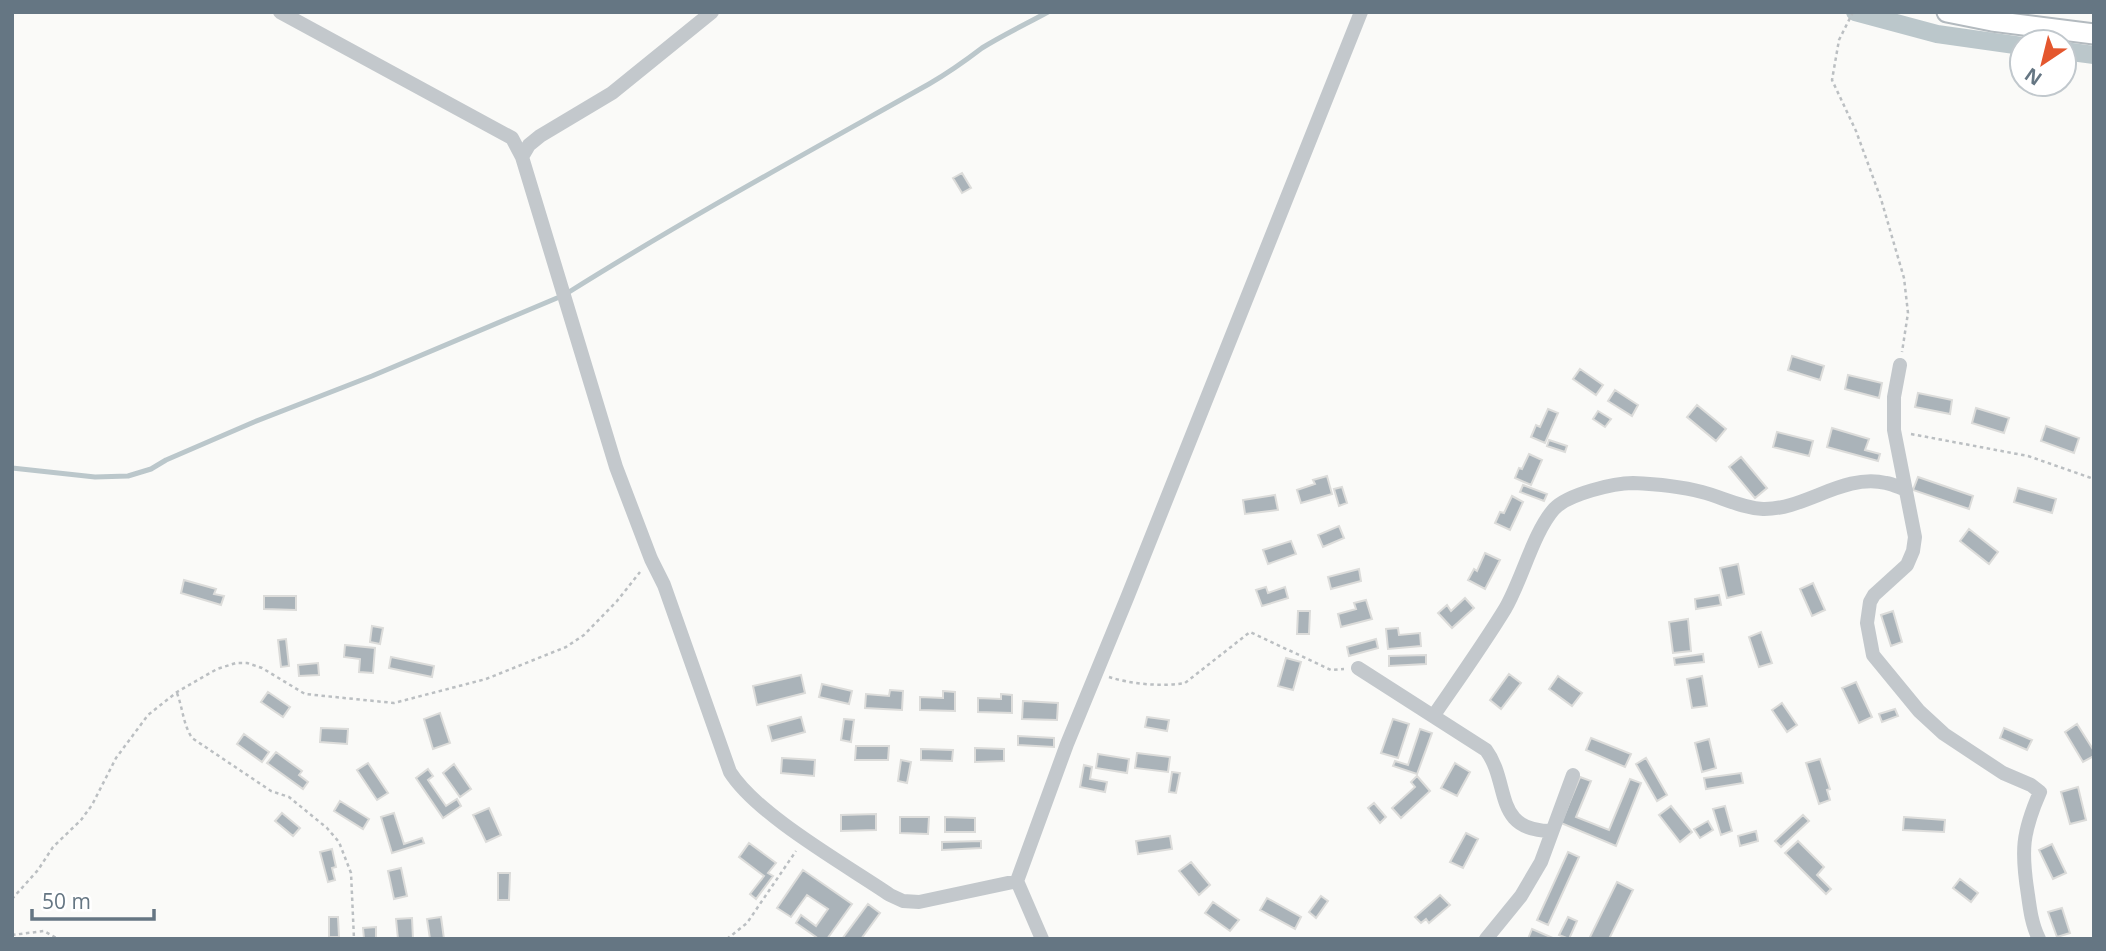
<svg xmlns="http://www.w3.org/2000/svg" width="2106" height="951" viewBox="0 0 2106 951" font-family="'Open Sans',sans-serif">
<rect width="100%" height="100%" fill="#fafaf8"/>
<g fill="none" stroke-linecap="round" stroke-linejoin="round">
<path stroke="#bbc7cb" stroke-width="5" d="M569,292C687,218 808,152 929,84C948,73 965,61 982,48C1003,35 1026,24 1048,12
M12,468L95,477L128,476L151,469L166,460L254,422L372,376L557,298"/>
<path stroke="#bbc7cb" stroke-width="18" d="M1855,12L1937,34L2022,46
M2064,51L2094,55"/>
</g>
<path fill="#aab3b9" stroke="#dcdcda" stroke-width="2" d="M962,173L971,188L962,193L953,178Z
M1792,356L1824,366L1820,380L1788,370Z
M1580,369L1603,385L1596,395L1573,379Z
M1848,375L1882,383L1879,398L1845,389Z
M1615,390L1638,405L1632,416L1608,401Z
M1918,393L1952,400L1950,414L1915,407Z
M1697,405L1726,429L1716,441L1687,417Z
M1976,408L2009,418L2004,433L1972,423Z
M1548,409L1558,413L1545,443L1531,437L1536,425L1540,427Z
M1598,411L1611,419L1605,427L1593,419Z
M2046,426L2079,438L2074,453L2041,441Z
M1832,428L1869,439L1865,450L1880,454L1878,461L1827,447Z
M1777,432L1813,441L1809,456L1773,447Z
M1549,440L1567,446L1565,452L1547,446Z
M1529,454L1542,460L1531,485L1515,478L1519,468L1522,469Z
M1741,457L1767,488L1755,498L1729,467Z
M1327,476L1332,494L1301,503L1297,490L1315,484L1313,480Z
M1918,477L1973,496L1969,509L1913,490Z
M1523,485L1547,494L1544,501L1520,492Z
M1342,487L1347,503L1339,506L1334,489Z
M2018,488L2056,499L2052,513L2014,502Z
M1275,495L1278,510L1245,514L1243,500Z
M1512,496L1523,502L1510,530L1495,523L1500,512L1504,513Z
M1339,526L1344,538L1323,547L1318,535Z
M1969,529L1998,552L1989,564L1960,541Z
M1291,541L1296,554L1268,564L1263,550Z
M1485,553L1500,560L1485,589L1468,580L1474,569L1477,571Z
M1738,564L1744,594L1727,598L1720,568Z
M1359,569L1361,581L1331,589L1328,577Z
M184,580L216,589L214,594L224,596L221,605L181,593Z
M1813,583L1825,610L1812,616L1800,589Z
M1266,587L1268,593L1285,587L1288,598L1262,606L1256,590Z
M1719,595L1721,605L1696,609L1695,599Z
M264,596H296V610L264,609Z
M1465,598L1474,608L1452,628L1438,613L1447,605L1451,611Z
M1366,600L1372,619L1341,627L1338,614L1356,609L1354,603Z
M1298,611H1310L1309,634H1297Z
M1893,611L1902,642L1891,646L1881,615Z
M1688,619L1691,651L1673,653L1669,622Z
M372,626L383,628L380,644L370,642Z
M1398,628L1399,635L1420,633L1421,646L1388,649L1386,629Z
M1761,632L1772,663L1759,667L1749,637Z
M286,639L289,666L281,667L278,640Z
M1376,639L1378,648L1349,656L1347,647Z
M345,645L375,648L373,673L359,672L360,659L344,657Z
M1703,654L1704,662L1675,665L1674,658Z
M1426,655V664L1389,666V656Z
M391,657L434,666L432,677L389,668Z
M1286,658L1301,662L1293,690L1278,686Z
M318,663L319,675L299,676L298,665Z
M1509,674L1521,683L1501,709L1490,700Z
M801,675L805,693L757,705L753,686Z
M1558,676L1582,693L1572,706L1549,689Z
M1702,676L1707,706L1692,708L1687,679Z
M1856,682L1872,717L1859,723L1842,688Z
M822,684L852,691L849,704L819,697Z
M890,690L903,691L902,710L865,708L866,694L889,696Z
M943,691L955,692V711L920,710V697L943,698Z
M268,692L290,707L283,717L261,702Z
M1001,694L1012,695V713L978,712V698L1001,699Z
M1023,701L1058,703L1057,720L1022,719Z
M1782,703L1797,725L1787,732L1772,710Z
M1895,709L1898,716L1882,722L1879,714Z
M440,713L450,743L433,749L424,719Z
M801,717L805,732L772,741L768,726Z
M1147,717L1169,720L1167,731L1145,727Z
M844,719L854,720L851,742L841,740Z
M1393,719L1409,724L1398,758L1381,753Z
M2077,724L2094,751V756L2083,762L2065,732Z
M321,728L348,729L347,744L320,742Z
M2004,728L2032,740L2027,750L2000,738Z
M1420,729L1432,733L1417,774L1393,766L1395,761L1408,765Z
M244,734L269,752L262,762L237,744Z
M1018,736L1054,738V747L1018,745Z
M1591,738L1631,754L1625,767L1586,750Z
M1709,739L1716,768L1702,772L1695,743Z
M856,746H889L888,760H855Z
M975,748L1004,749V761L975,762Z
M921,749L953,750L952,761L921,760Z
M276,752L302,771L299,775L308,782L303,789L267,763Z
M1137,753L1170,757L1168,772L1135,768Z
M1098,754L1129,759L1127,773L1096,768Z
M782,758L815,760L814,776L781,773Z
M1646,758L1667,795L1657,801L1636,764Z
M1820,759L1830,789L1827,790L1830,800L1819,804L1806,763Z
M901,760L911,762L907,783L898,781Z
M368,763L388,793L377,800L357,770Z
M1455,763L1470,772L1457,796L1441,788Z
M454,764L471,789L460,797L443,773Z
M1084,765L1092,767L1090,779L1107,782L1105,792L1080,787Z
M428,769L433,776L428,780L446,806L457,799L461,806L443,818L416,778Z
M1172,772L1180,773L1176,793L1169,792Z
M1741,773L1743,783L1706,789L1704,778Z
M1417,776L1430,791L1401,818L1392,808L1415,787L1411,782Z
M1580,777L1591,781L1576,817L1609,830L1630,779L1641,783L1616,846L1561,823Z
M2078,787L2086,820L2070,824L2061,792Z
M340,801L369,819L363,829L334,811Z
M1374,803L1386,817L1380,823L1368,808Z
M1671,806L1692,832L1680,842L1659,815Z
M1725,806L1732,831L1721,835L1713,809Z
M489,808L501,835L486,842L473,815Z
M282,813L300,828L293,836L275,821Z
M394,813L404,844L422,838L424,843L392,853L381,817Z
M876,814V830L841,831V815Z
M1803,815L1809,821L1781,847L1775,841Z
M900,817H929L928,834L900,833Z
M945,817L975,818V832H945Z
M1904,817L1945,820L1944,832L1903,830Z
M1708,821L1713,830L1700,838L1694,829Z
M1756,831L1758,841L1740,846L1738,836Z
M1466,833L1478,839L1463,868L1450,862Z
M1170,836L1172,849L1138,854L1136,841Z
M981,841V848L942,850V842Z
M1798,841L1824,867L1817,875L1831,889L1826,894L1785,853Z
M749,843L776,863L768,873L773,876L756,899L750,894L764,876L739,857Z
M2052,844L2066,873L2053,879L2039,850Z
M332,849L336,867L332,868L335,880L328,882L320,852Z
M1568,852L1579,857L1548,925L1537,920Z
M1191,862L1210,885L1199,895L1179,871Z
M401,868L407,896L394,899L388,871Z
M803,870L852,904L827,939H819L796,923L801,915L816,926L828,909L807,895L791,917L777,908Z
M498,873H510L509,900H498Z
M1960,879L1978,893L1971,902L1953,888Z
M1617,882L1633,890L1609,939H1589Z
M1440,895L1450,905L1429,923L1426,919L1421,923L1415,917Z
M1321,896L1328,901L1316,918L1309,912Z
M1267,898L1301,917L1295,929L1260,910Z
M1213,902L1239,920L1230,931L1205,913Z
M868,904L880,913L861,939H842Z
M2062,908L2070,933L2057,937L2048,912Z
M329,917H338L339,937H329Z
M441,917L444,939H430L427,919Z
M1568,917L1577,921L1569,939L1559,935Z
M412,918L413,939H398L396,919Z
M376,927V939H364L363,928Z
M1532,929L1555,939H1528Z"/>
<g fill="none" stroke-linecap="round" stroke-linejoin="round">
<defs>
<path id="secondary" d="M1947,12L1992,21L2094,34"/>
</defs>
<use href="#secondary" stroke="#b3babf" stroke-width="23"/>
<path stroke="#bbbfc2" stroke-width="2.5" stroke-dasharray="3.5 3.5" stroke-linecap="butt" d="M1853,12L1839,40L1832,80L1856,131L1881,199L1904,278L1908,313L1902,352
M1911,434L2028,456L2094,479
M1109,677C1131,684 1161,687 1185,683L1250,632L1331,670L1344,669
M177,693C183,709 183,724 192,738L271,791L289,797L327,828L339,842L351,873L354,939
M12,899L38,870L53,847L81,820L92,805L116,758L148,715L177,692L217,669L236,663H247L262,668L305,694L394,703L486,679L566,647L584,635L617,601L640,572
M12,935L44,931L58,939
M727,939L747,923L796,851"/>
<path stroke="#c3c8cc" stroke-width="14" d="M280,12L512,138L522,157L616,467L651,559L664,585L730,772C757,815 846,865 890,895L903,901L919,902L1017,881
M522,157L529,145L540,136L612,93L712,12
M1900,365L1894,397V430L1915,537L1913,551L1907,565L1874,595L1870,602L1867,623L1873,655L1919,711L1944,734L2003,773L2031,785L2040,792C2022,833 2021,851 2028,895C2030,910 2032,925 2039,939
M1358,668L1486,750C1511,784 1492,831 1552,831
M1434,715C1458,680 1483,645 1505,609C1522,580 1533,533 1554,509C1568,494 1614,483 1633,483C1657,484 1679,486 1702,492C1722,497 1741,508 1763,509C1805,510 1843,473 1886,483C1893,484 1900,488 1906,490
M1042,939L1017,881L1067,744L1127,598L1361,12
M1486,939L1521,896L1541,862L1573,775"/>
<use href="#secondary" stroke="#fff" stroke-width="19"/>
</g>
<rect width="2106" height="951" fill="none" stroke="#657683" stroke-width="28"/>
<g transform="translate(2043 63) rotate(215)"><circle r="33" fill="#ffffff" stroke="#c1c8cd" stroke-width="2"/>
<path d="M0-5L12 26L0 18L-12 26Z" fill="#e4572e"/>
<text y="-10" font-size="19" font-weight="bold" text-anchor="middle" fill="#657683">N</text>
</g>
<path d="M32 909v10h122v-10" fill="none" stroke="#657683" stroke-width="3.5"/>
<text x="42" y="909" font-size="21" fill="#657683" stroke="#ffffff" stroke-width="5" paint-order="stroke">50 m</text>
</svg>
